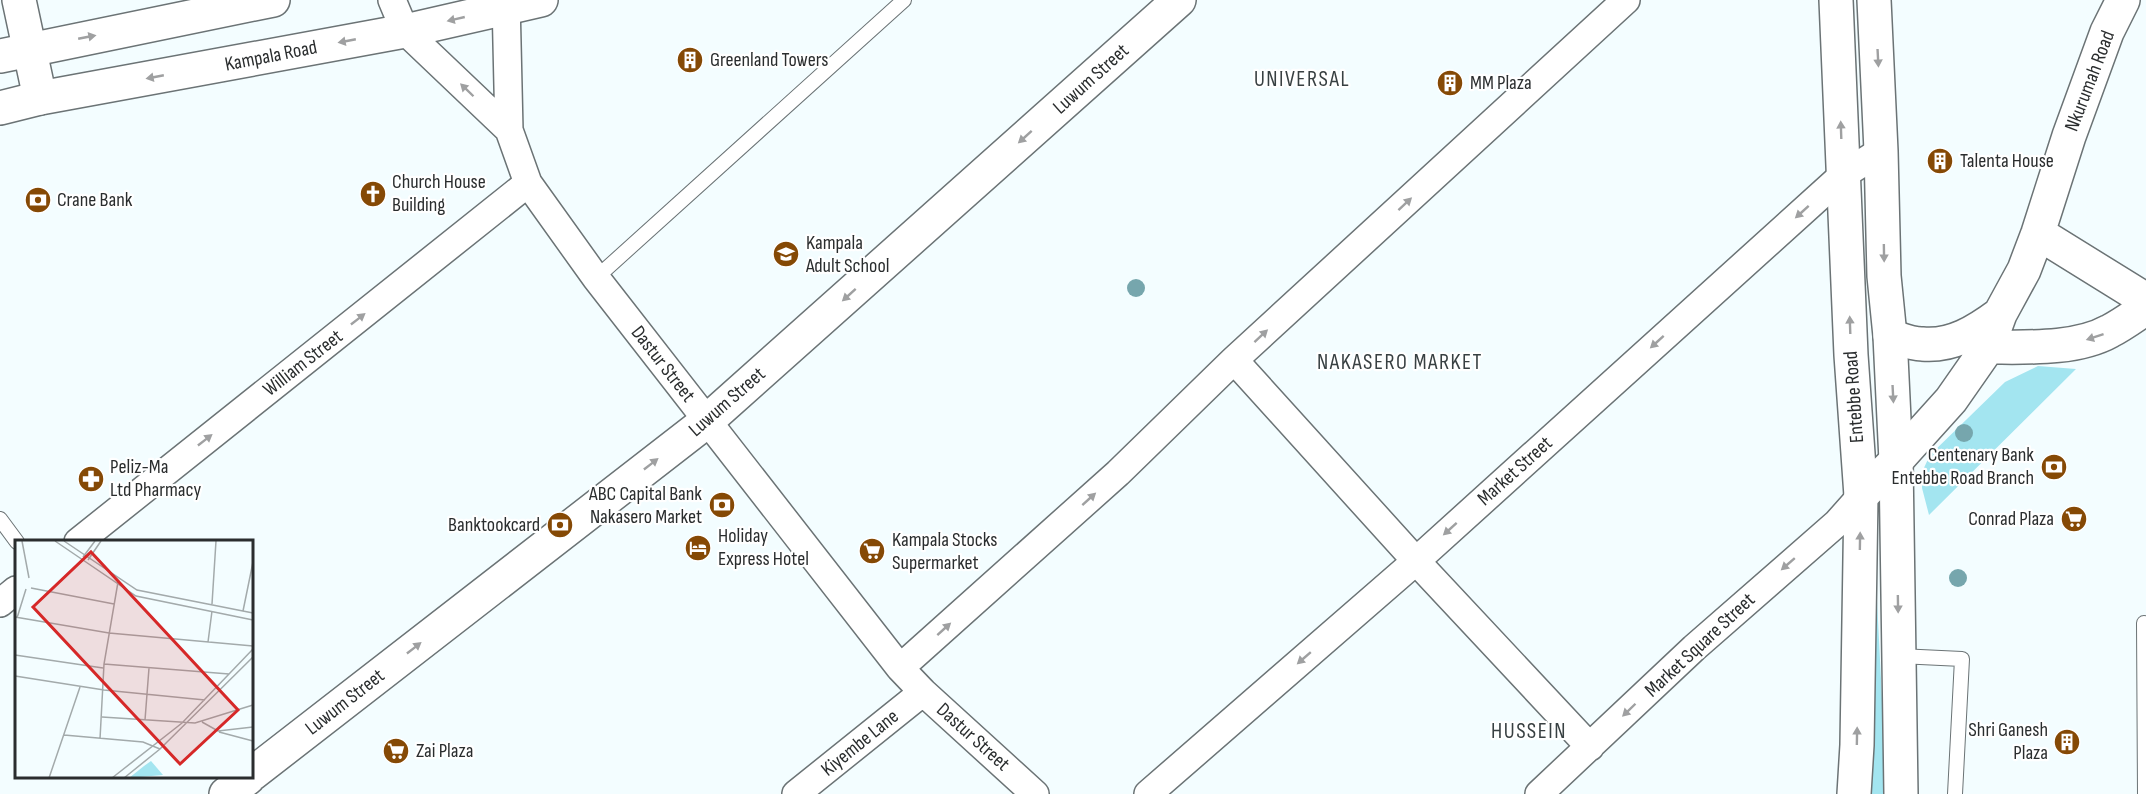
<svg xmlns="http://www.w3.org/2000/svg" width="2146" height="794" viewBox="0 0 2146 794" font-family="'Sofia Sans Condensed',sans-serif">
<rect width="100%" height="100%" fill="#f3fdff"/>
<path fill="#a3e5f0" d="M2038,366L2076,369L1929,515L1922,488V472L1930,455L2005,382Z
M1874,542L1886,777V794H1862Z"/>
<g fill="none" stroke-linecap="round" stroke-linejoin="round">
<defs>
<path id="lane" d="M596,278L904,0
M0,519L17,542
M2144,623L2145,794
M1899,656L1962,659L1955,794"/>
<path id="street" d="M392,0L405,31L509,130
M506,0L509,130L528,183L596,278L900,668L923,692L1035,794
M1234,360L1416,561L1590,747
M78,542L528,183
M0,603L16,590
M900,668L1118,473L1234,360L1626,0
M796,794L923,692
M1148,794L1416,561L1843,175L1881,151
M1539,794L1694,648L1837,523L1861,496"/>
<path id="secondary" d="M19,0L40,98
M2038,233L2146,300
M1890,336C1900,339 1911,344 1922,344C1952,347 1977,331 2000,314
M1988,347C2026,347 2076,350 2110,331C2122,325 2134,316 2146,308
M1861,496L1896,461L1951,400L1988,347L2000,314L2024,270L2038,233L2069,136L2107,32L2123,0
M252,774L707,421L1179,0
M226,794L248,778"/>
<path id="primary" d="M1836,0L1851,355L1861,496L1857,745L1854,794
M1874,0L1881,151L1884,276L1890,336L1896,461L1901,794
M0,56L273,0
M0,108L40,98L405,31L541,0"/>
</defs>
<use href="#lane" stroke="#6b7375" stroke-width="16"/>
<use href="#street" stroke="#6b7375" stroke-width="30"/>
<use href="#secondary" stroke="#6b7375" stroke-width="36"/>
<use href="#primary" stroke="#6b7375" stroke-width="36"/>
<use href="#lane" stroke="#fff" stroke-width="14"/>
<use href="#street" stroke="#fff" stroke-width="27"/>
<use href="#secondary" stroke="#fff" stroke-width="33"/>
<use href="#primary" stroke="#fff" stroke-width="33"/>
</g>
<g fill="#76a6ad">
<circle cx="1136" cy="288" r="9"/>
<circle cx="1964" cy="433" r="9"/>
<circle cx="1958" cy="578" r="9"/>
</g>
<defs><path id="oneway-solid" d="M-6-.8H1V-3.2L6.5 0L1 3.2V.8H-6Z" transform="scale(1.5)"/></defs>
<g fill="#9fa0a1">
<use href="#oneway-solid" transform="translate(456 19) rotate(167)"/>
<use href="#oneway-solid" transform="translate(87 37) rotate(-11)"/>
<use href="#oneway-solid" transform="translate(347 41) rotate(169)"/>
<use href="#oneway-solid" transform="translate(1878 58) rotate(87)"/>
<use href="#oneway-solid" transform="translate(155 77) rotate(169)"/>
<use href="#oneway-solid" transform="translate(467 90) rotate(-136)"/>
<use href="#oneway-solid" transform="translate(1841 130) rotate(-92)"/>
<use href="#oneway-solid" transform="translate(1025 137) rotate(138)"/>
<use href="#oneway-solid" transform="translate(1405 204) rotate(-43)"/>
<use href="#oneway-solid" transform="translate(1802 212) rotate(138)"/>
<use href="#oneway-solid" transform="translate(1884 253) rotate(89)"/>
<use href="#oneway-solid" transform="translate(849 295) rotate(138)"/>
<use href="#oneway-solid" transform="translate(358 319) rotate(-38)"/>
<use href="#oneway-solid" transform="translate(1850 325) rotate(-92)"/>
<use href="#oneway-solid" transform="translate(1261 336) rotate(-43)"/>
<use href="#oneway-solid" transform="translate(2095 337) rotate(162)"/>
<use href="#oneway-solid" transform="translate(1657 342) rotate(138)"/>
<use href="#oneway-solid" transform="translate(1893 394) rotate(87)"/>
<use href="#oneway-solid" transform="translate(205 440) rotate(-38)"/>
<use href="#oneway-solid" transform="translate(651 464) rotate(-38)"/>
<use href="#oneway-solid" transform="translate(1089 499) rotate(-42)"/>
<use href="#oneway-solid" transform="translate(1450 529) rotate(138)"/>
<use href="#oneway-solid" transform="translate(1860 541) rotate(-89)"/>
<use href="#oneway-solid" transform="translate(1788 564) rotate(139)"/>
<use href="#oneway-solid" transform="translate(1898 604) rotate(89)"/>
<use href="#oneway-solid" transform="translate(944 629) rotate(-42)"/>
<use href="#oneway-solid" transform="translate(414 648) rotate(-38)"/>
<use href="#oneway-solid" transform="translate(1304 658) rotate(139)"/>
<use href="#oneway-solid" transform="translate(1629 710) rotate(136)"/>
<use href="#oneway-solid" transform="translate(1857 736) rotate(-89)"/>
</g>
<defs>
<symbol id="building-disc" viewBox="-11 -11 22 22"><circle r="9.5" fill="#854905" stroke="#fff"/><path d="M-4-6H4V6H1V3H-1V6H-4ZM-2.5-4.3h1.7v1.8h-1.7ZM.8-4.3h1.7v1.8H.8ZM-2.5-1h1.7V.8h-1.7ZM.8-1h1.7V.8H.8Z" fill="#fff"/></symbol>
<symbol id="church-disc" viewBox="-11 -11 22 22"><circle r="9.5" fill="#854905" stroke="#fff"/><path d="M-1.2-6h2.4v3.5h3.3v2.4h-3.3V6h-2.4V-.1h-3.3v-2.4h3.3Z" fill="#fff"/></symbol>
<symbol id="bank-disc" viewBox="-11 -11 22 22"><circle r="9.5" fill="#854905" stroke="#fff"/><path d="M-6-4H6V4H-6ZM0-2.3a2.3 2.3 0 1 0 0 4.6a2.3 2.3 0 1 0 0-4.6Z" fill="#fff"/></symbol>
<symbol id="school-disc" viewBox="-11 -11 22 22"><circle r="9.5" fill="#854905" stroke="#fff"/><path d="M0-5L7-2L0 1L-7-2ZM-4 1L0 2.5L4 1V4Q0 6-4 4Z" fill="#fff"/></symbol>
<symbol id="pharmacy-disc" viewBox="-11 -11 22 22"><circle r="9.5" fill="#854905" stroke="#fff"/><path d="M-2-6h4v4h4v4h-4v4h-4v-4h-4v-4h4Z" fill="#fff"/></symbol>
<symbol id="supermarket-disc" viewBox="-11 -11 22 22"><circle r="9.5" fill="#854905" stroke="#fff"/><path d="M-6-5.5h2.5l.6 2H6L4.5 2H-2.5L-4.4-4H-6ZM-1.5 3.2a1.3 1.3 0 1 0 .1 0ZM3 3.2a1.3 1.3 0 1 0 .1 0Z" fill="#fff"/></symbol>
<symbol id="hotel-disc" viewBox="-11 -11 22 22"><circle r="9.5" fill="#854905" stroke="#fff"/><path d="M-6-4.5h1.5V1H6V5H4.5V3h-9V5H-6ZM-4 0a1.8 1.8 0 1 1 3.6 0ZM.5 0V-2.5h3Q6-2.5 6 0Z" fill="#fff"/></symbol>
</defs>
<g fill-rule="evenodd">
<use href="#building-disc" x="675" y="45" width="30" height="30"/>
<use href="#building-disc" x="1435" y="68" width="30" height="30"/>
<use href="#building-disc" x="1925" y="146" width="30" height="30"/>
<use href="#church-disc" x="358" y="179" width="30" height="30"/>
<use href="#bank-disc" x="23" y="185" width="30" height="30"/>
<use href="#school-disc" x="771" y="239" width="30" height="30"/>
<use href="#bank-disc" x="2039" y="452" width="30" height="30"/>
<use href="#pharmacy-disc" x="76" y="464" width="30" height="30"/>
<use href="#bank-disc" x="707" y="490" width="30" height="30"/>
<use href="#supermarket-disc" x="2059" y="504" width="30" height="30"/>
<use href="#bank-disc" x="545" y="510" width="30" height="30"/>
<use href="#hotel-disc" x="683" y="533" width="30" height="30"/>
<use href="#supermarket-disc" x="857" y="536" width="30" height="30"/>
<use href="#building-disc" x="2052" y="727" width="30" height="30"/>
<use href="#supermarket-disc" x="381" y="736" width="30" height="30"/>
</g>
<g text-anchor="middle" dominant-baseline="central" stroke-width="4.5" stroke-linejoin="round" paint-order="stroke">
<g font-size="20" fill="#2a2d2e" stroke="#fff">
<text transform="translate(271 56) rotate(-11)">Kampala Road</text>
<text transform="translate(1091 79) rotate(-42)">Luwum Street</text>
<text transform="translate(2090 81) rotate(-69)">Nkurumah Road</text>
<text transform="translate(303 363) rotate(-38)">William Street</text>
<text transform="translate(663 364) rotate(52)">Dastur Street</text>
<text transform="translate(1854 397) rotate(-94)">Entebbe Road</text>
<text transform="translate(727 402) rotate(-41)">Luwum Street</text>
<text transform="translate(1515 471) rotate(-42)">Market Street</text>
<text transform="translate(1700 645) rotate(-43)">Market Square Street</text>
<text transform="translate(345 702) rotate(-38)">Luwum Street</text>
<text transform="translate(973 737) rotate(42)">Dastur Street</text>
<text transform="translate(860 743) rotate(-39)">Kiyembe Lane</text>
</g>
<g font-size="20" fill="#2a2d2e" stroke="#fff" text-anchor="start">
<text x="710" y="60">Greenland Towers</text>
<text x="1470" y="83">MM Plaza</text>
<text x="1960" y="161">Talenta House</text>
<text x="392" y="182">Church House<tspan x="392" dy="23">Building</tspan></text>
<text x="57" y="200">Crane Bank</text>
<text x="806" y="243">Kampala<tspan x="806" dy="23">Adult School</tspan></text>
<text x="2034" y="455" text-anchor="end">Centenary Bank<tspan x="2034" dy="23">Entebbe Road Branch</tspan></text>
<text x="110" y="467">Peliz-Ma<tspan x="110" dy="23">Ltd Pharmacy</tspan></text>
<text x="702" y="494" text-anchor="end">ABC Capital Bank<tspan x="702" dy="23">Nakasero Market</tspan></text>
<text x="2054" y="519" text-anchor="end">Conrad Plaza</text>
<text x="540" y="525" text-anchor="end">Banktookcard</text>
<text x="718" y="536">Holiday<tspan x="718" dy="23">Express Hotel</tspan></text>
<text x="892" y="540">Kampala Stocks<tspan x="892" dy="23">Supermarket</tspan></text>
<text x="2048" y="730" text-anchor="end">Shri Ganesh<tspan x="2048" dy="23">Plaza</tspan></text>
<text x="416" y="751">Zai Plaza</text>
</g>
<g font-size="22" letter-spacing="1.5" fill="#384042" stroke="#fff">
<text x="1302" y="79">UNIVERSAL</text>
<text x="1400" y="362">NAKASERO MARKET</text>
<text x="1529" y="731">HUSSEIN</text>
</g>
</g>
<g transform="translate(15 540)">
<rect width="238" height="238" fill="#f3fdff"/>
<path d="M136,221L148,235L114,238L129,226Z" fill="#a3e5f0"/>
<path fill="none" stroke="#a3aaab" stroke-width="1.5" d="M7,1L14,38M40,1L121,56L238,80M49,1L122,50L238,73M68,17L80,1M73,20L86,1M16,48L99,64M197,64L201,1M228,71L238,22M0,77L94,93L238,106M2,78L11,49M193,102L197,71M0,115L88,128M89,124L214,134M0,136L89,150L190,160M87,177L180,183L238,165M130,180L134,128M187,182L203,191L238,187M204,192L238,201M49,195L128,202L145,209M85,199L89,124L103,42M34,238L65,147M97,238L167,183L238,109M109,238L145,209L238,117"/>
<path fill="#d62828" fill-opacity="0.15" stroke="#d62828" stroke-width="3" d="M76,12L223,170L165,224L18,67Z"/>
<rect width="238" height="238" fill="none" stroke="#2a2d2e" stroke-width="3"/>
</g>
</svg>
